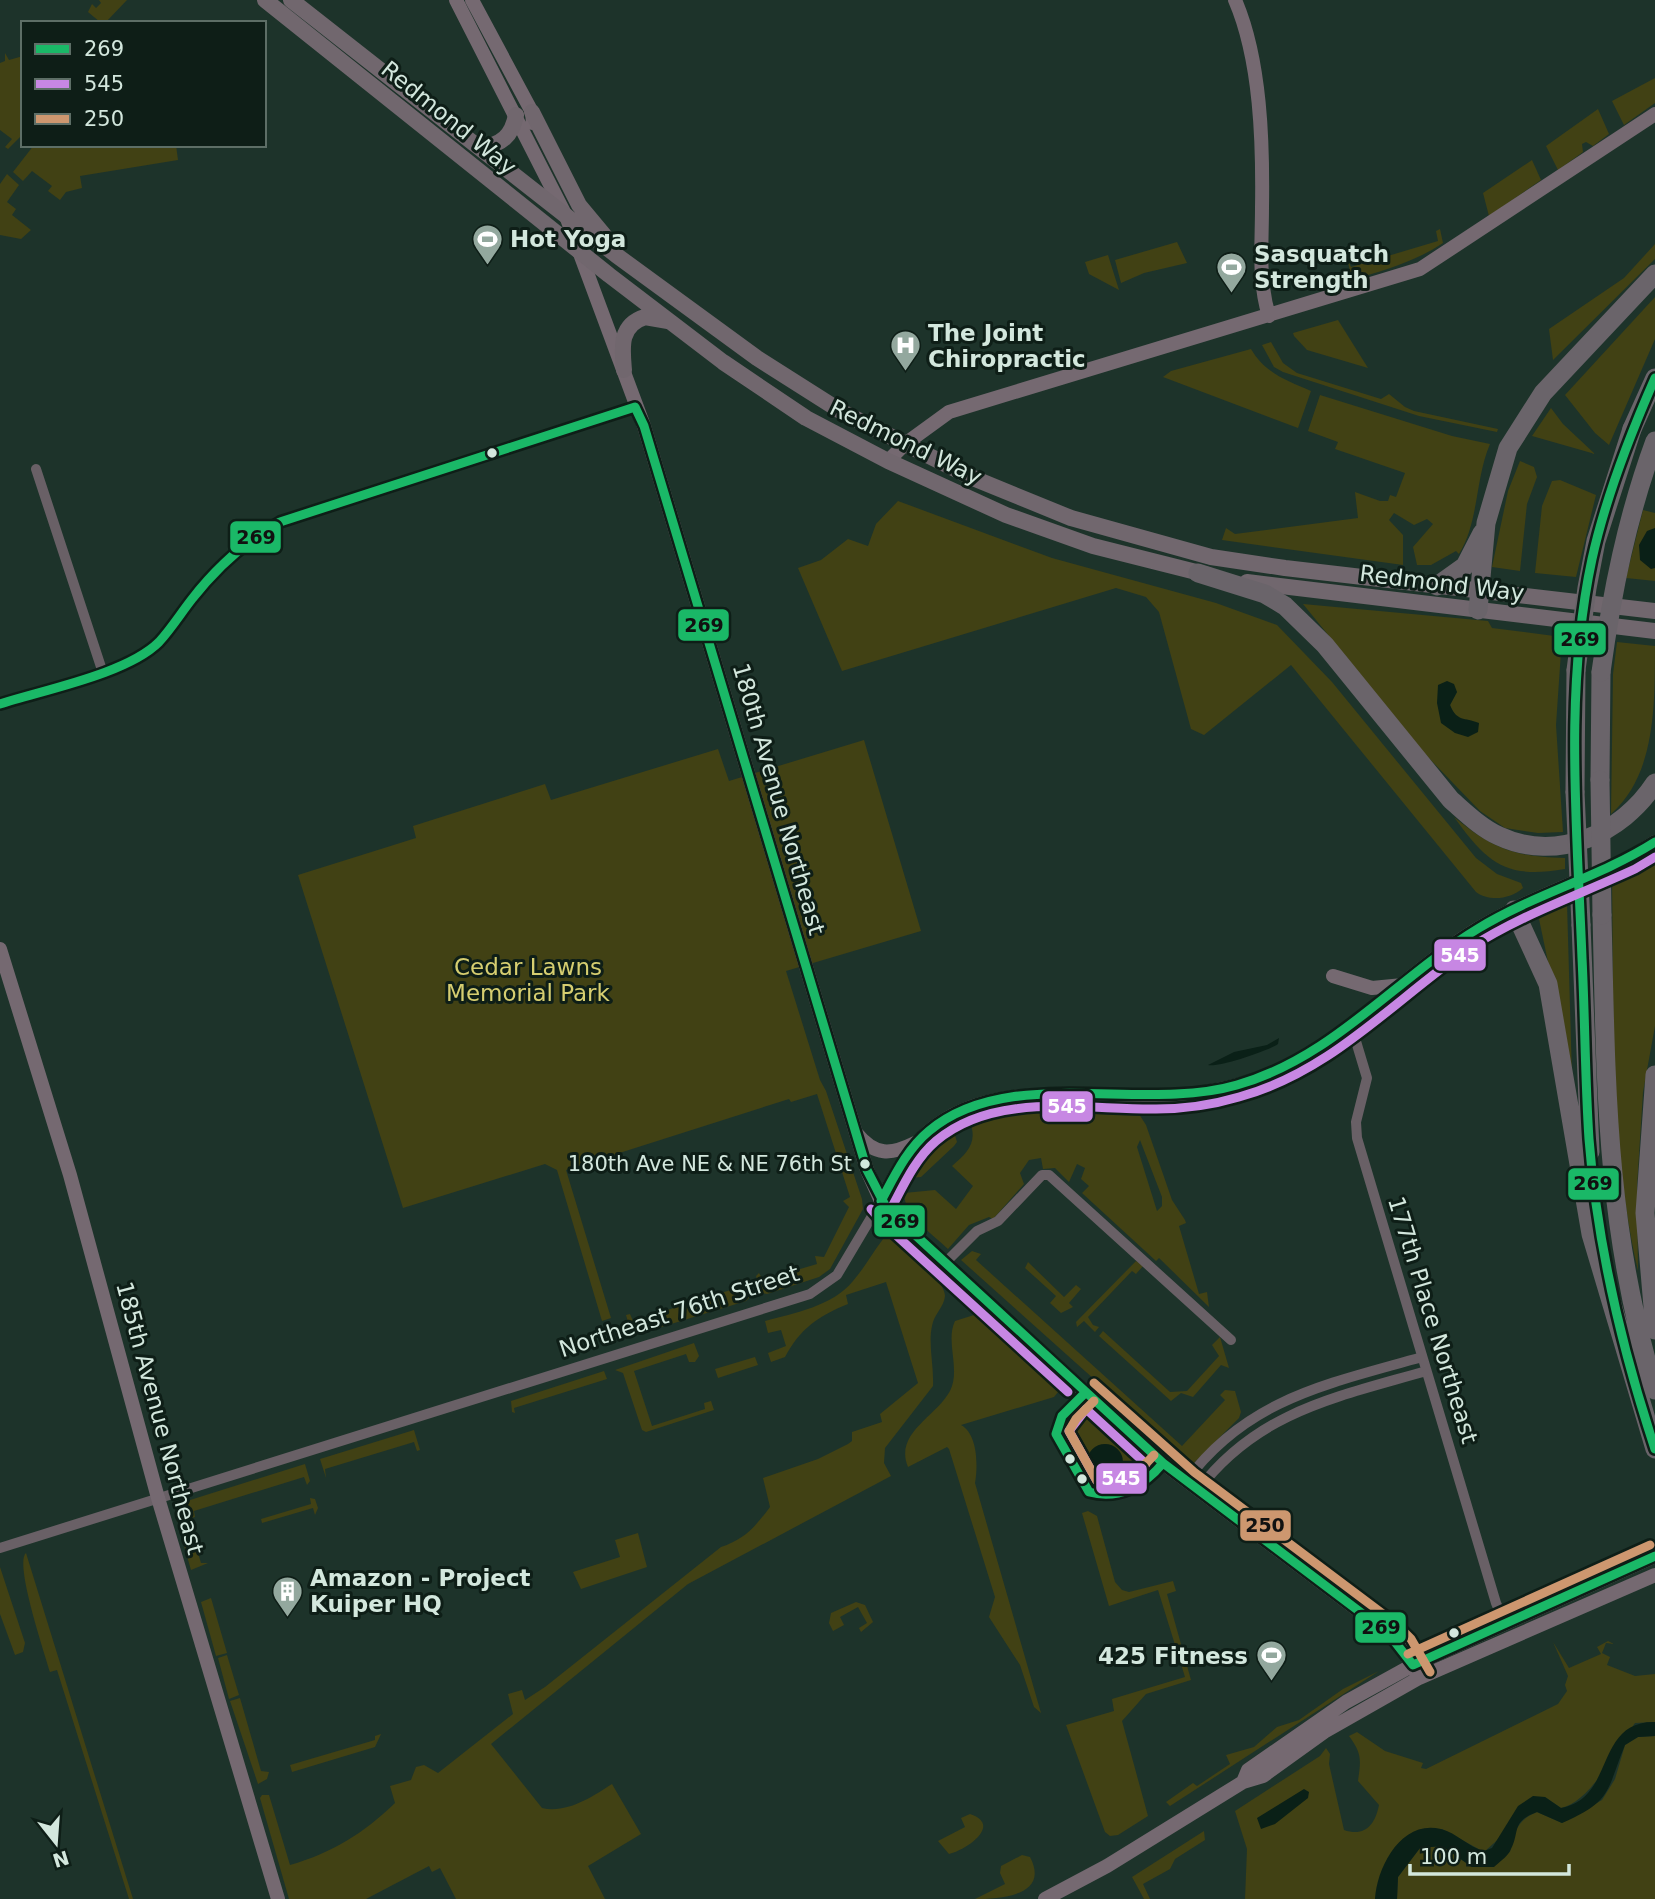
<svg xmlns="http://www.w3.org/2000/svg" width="1655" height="1899" viewBox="0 0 1655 1899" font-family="'DejaVu Sans',sans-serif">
<rect width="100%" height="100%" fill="#1d332a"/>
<path fill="#414114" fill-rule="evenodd" d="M99,0H127L106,22H100L88,12L92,4L96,8L101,3Z
M5,53L9,60L23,56V134L8,149L5,147L12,139L0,130V63L5,61Z
M1655,78V103L1624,125L1612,101Z
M1598,109L1609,134L1593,146L1586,142L1582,144L1583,152L1558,170L1546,146Z
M34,145H176L178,160L80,176L82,188L66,192L60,200L48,191L52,186L32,171L23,181L13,172Z
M1532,160L1541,180L1489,216L1483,193Z
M7,174L19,185L7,202L16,209L12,215L31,230L21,239L0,235V184Z
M1440,229L1443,243C1415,262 1384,270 1352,280L1347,258L1351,267L1438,241L1436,231Z
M1177,242L1187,263L1144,273L1121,283L1115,260Z
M1655,244V259L1553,360L1549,329L1624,278Z
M1108,255L1119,290L1089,274L1085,262Z
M1655,297V339L1609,445L1595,433L1565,395Z
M1338,320L1368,368L1307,350L1294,336L1293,333Z
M1271,342L1283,363L1297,373L1381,399L1389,394L1405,407L1414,411L1498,429L1497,432L1419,416L1283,372L1274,367L1262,345Z
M1251,349C1265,373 1287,381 1311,391L1298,428L1163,377L1171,371Z
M1320,395L1452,436L1490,444C1475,479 1479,522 1459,554L1456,551L1431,565H1417L1413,547L1433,524L1427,519L1414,525L1394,513L1389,520L1403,535V565L1222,540L1226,528L1235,534L1358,518L1355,492L1380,501H1388L1390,495L1396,497L1405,473L1335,449L1338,442L1308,431Z
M1551,408L1563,424L1595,454L1532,436Z
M1520,461L1534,467L1537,477L1527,504L1520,571L1492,567L1508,491Z
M1560,480L1596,495L1576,577L1535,573L1542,506L1552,481Z
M898,501L1052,558L1216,603L1277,625L1332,682L1476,858L1497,874L1521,883L1523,888C1511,899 1489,902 1476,892L1291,665L1204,735L1191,729L1159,612L1146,597L1116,588L842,671L798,568L821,560L848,539L868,546L876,524Z
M1643,510L1655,513V581L1626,578Z
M1303,604L1488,621L1492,628L1562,637L1556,725L1563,832L1538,833L1505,828L1480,811L1425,754ZM1438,686L1457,692L1450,705C1454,716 1460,722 1473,721L1455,733Z
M1617,642L1655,646C1655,708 1655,775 1611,814L1613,674Z
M864,740L921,931L786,971L820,1080L826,1091L862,1199L863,1209L830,1269L819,1277L767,1294L762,1293L756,1276L759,1273L763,1280L817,1264L815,1256L824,1257L849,1207L843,1201L850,1197L817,1094L791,1102L789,1099L566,1170L611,1318L602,1321L557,1170L545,1164L403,1208L298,875L416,838L413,826L545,784L551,800L718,749L729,781Z
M1454,817C1493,849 1515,857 1565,858V869C1506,879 1488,864 1454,817Z
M1655,862V1026L1643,1092L1637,1186L1638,1271C1609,1143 1614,1011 1612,881Z
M1567,903L1572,1076L1539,919L1546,912Z
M1019,1111L1139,1114L1146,1125L1172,1200L1185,1220L1186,1223L1179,1226L1199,1294L1207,1292L1209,1307L1159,1258L1156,1261L1082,1193L1089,1186L1081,1179L1085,1168L1077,1164L1069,1182L1055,1168L1043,1169L1041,1158L1029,1160L1020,1173L1024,1184L993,1219L989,1217L969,1225L948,1249C933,1234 904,1216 904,1193L935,1190L956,1209L973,1186L952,1166C967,1153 978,1143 970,1122ZM1140,1140L1162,1197V1206L1157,1211L1137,1147Z
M954,1132L957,1142L954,1146L921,1177L910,1178L931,1151Z
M888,1233C902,1240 945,1280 945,1296C944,1307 934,1314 932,1326C928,1344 934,1366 933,1386L885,1448L884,1463L891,1476L688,1584L491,1744L542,1808C566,1814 592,1797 612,1784L641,1834L588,1866L605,1899H456L440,1868L432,1872L429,1866L366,1899H289L260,1798L262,1795H269L290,1865C332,1853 364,1833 395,1803L390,1786L411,1780L416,1767L424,1765L438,1773L513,1714L508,1694L522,1690L525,1700L545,1687L721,1547C745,1539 755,1527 770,1507L763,1478L818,1459L848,1444L852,1441V1432L882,1422L880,1414L918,1383L886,1282L846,1295L848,1304C818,1316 800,1329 785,1357L771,1362L768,1353L786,1346L781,1330L768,1333L765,1321C794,1313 833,1306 853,1281C866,1266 875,1248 888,1233Z
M972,1251L981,1254L976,1260L1182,1446L1225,1400L1220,1395L1225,1390L1235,1391L1241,1412L1239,1418L1191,1466L961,1260Z
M1136,1261L1143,1266L1136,1274L1132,1271L1088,1317L1093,1325L1099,1327L1095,1332L1084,1321L1077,1327L1076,1322Z
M1028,1262L1064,1297L1076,1285L1081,1289L1069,1303L1073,1307L1061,1313L1050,1303L1056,1296L1025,1268Z
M739,1279L745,1282L750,1297L746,1301L632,1336L626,1315L630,1314L633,1321L740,1287Z
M974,1315L986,1321L1059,1391L1054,1397L961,1425C978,1434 978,1467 975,1483L1041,1713L1034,1707L1020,1665L989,1617L995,1597L949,1449L947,1447L908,1467C894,1433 936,1417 950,1391C961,1369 945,1342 955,1321Z
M1103,1331L1170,1392L1187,1391L1219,1356L1212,1345L1220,1337L1229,1368L1221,1365L1193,1397L1181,1393L1171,1401L1099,1336Z
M694,1343L699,1356L695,1362H689L686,1354L634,1371L652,1426L705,1409L704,1403L711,1401L714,1410L646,1432L642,1430L623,1373L615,1370Z
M755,1357L758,1365L718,1378L715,1369Z
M604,1371L607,1379L514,1408L515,1413L512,1412L511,1401Z
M1078,1413L1089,1416L1134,1457L1139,1464L1140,1475L1100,1488L1087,1483L1062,1436L1067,1435V1427Z
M414,1430L420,1450L417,1451L414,1442L325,1469L326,1478L320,1459Z
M305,1464L310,1481L307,1485L304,1477L194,1511L195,1517L177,1522L176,1509L187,1501Z
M310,1498L315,1499L318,1508L315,1515L313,1508L262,1523L261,1519L311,1504Z
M1088,1511L1097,1516L1115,1582L1122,1590L1129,1592L1173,1581L1176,1591L1167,1594L1191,1680L1146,1694L1122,1721L1148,1816L1118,1835L1110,1836L1105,1832L1066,1725L1114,1711L1112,1699L1185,1677L1158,1590L1109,1606L1082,1513Z
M189,1522L201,1563H208L191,1570L178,1525Z
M638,1533L647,1567L581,1589L573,1572L620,1557L615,1540Z
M26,1553L133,1899H129L57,1670L50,1672C45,1654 14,1563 26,1553Z
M0,1567L25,1643L23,1652L15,1655L0,1614Z
M211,1598L227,1653L216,1656L201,1602Z
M856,1602L865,1605L873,1622L861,1632L859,1628L867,1623L858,1607L840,1617L844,1625L833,1631L829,1623L831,1613Z
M1608,1641L1614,1644L1606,1643L1602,1653L1610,1657L1607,1665L1635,1676L1655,1674V1722L1635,1723C1617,1748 1591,1802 1561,1808L1545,1797L1484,1852L1442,1829L1388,1858L1375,1899H1245L1247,1849L1235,1811L1320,1756L1326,1748L1330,1754L1329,1764L1344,1830C1365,1837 1375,1825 1379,1805L1358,1781C1361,1759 1362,1754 1349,1736L1357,1732L1385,1751L1423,1763L1421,1768L1426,1769L1558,1704L1567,1691L1565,1685L1568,1676L1553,1642L1569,1668L1601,1654L1597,1647Z
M227,1655L239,1695L229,1699L218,1658Z
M1379,1671L1170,1806L1166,1802L1193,1783L1197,1786L1230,1764L1226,1755L1254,1747L1277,1727L1299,1720L1343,1689Z
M240,1698L261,1771L269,1772L267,1779L258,1784L230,1701Z
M381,1734L375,1747L292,1772L290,1765L375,1740V1736Z
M1655,1736V1899H1397L1398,1877L1420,1848L1442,1846L1472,1867L1510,1852C1514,1832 1517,1820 1537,1812L1562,1823L1602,1800L1615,1779L1625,1745L1638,1737Z
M970,1814C1003,1825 966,1850 949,1854L938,1841L965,1827L961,1818Z
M1204,1831L1205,1840L1175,1859L1170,1869L1143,1884L1150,1899H1144L1132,1877Z
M1022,1855L1030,1857C1050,1895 1002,1899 975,1899L1005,1884L1000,1873L1001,1866Z"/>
<path fill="#0a2017" d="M1655,528V568L1651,569L1640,560L1639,545L1647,531Z
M1447,681L1454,684L1457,692L1450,705C1457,722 1464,717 1479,723L1478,732L1468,737L1455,733L1441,723L1437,703L1438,685Z
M1279,1038L1278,1044C1268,1051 1218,1068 1208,1065L1234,1052L1267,1045Z
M1087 1462a18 18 0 1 1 36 0a18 18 0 1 1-36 0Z
M1655,1722V1736L1638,1737L1625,1745C1606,1791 1613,1801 1562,1823L1537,1812C1510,1822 1521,1831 1510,1851C1507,1857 1498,1863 1494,1867H1472L1442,1846L1420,1848L1398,1877L1397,1899H1375C1377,1866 1402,1819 1441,1829C1457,1833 1468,1847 1484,1851L1492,1848L1518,1806L1533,1796L1545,1797L1561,1808C1616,1798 1594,1721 1655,1722Z
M1304,1789L1309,1792L1308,1798L1275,1824L1261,1829L1257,1818Z"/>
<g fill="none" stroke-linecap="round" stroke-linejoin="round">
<path stroke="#696066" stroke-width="10" d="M36,469L102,670
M0,704C51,687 114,676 158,643C195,597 225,548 280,522L635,407
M1352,1028L1367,1078L1356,1122L1357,1138L1496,1603L1504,1622
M945,1263L977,1231L998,1221L1042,1175H1049L1231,1340
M1186,1481C1248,1398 1328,1384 1422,1357
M1198,1490C1258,1411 1337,1397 1426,1371
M0,1548L810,1294L837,1275L881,1201"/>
<path stroke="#756971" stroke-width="14" d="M456,0L566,216L644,426L867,1170L881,1201L894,1217L1163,1463L1388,1633L1401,1646L1419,1678
M472,0L532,112L533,123
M1235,0C1261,60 1263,144 1262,208C1262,244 1258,281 1269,316
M888,461L905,444L949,412L1420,269L1655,114
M0,949L70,1175L158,1498L278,1899
M1333,976L1372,988L1403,985
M857,1134C875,1156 891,1155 915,1143
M881,1201C894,1177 908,1150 929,1131C990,1079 1081,1099 1154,1097C1182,1097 1211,1092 1238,1085C1334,1058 1384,990 1463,938C1514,904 1575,884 1630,858L1655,842
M1243,1782L1248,1770L1346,1702L1413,1665L1655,1556
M1045,1899L1107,1866L1243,1782L1263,1776L1324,1732L1419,1678L1655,1575"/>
<path stroke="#71676e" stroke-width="16" d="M265,0L609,275L723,362L806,418L888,461L1006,515L1093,546L1208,575
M291,0L616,255L757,358L842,412L973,478L1071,518L1211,557L1285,568L1655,611
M532,112L579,205L604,235
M481,148C502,144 512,136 516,115
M624,370C622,348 619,325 645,317L668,321
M1247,582L1655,631"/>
<path stroke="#6a646a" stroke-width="19" d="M1632,429L1655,378
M1198,573L1265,594L1285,606L1325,645L1451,800C1466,813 1481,828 1499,836C1557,863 1622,834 1655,783
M1437,586L1465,566L1482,533
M1478,610L1486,523L1508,448L1543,393L1655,274
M1600,780L1601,672
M1575,792L1576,670
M1514,910L1548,984L1591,1234L1655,1449
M1602,915C1606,1082 1605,1228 1655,1390
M1581,925L1590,1152
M1655,1075L1645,1213L1655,1330"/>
<path stroke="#6a646a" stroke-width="19" d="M1576,670L1587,588L1596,541L1632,429
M1601,672C1612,592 1627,517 1655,441
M1600,780L1602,915
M1575,792L1581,925"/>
<defs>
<path id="bus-1" d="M1655,378C1629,437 1606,496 1592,559C1564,689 1577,826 1582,958C1585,1018 1585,1079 1589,1139C1597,1244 1622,1349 1655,1449
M0,704C43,690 127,674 159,642C171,629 181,613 192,599C217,567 244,542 280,522L635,407L644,426L867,1170L887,1209L1163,1463L1388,1633L1413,1665L1655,1556
M881,1201C894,1177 907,1149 929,1131C1009,1064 1141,1113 1237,1085C1333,1058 1396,978 1479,928C1535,894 1600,877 1655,842
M1086,1392L1062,1416L1056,1434L1089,1492C1119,1500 1144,1486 1163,1463"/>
<path id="bus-2" d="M892,1207C904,1184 916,1158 936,1141C995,1091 1085,1110 1156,1109C1184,1109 1212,1105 1239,1097C1331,1072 1393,1001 1468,949C1520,915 1579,895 1635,869L1655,857
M871,1209L886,1226L1068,1392
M1086,1409L1146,1464L1117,1481H1097L1069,1431Z"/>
<path id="bus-3" d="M1094,1383L1194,1472L1395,1623L1411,1639L1430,1672
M1094,1401L1076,1419L1069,1431L1097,1481C1120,1486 1139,1472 1154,1455
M1408,1654L1650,1545"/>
</defs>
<use href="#bus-1" stroke="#0e1e17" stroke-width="14"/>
<use href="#bus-2" stroke="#0e1e17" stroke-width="14"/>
<use href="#bus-3" stroke="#0e1e17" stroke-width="14"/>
<use href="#bus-1" stroke="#1ab867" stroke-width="9"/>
<use href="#bus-2" stroke="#c787e3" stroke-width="9"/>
<use href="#bus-3" stroke="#cd976f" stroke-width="9"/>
</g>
<defs>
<symbol id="stadium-pin" viewBox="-11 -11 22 30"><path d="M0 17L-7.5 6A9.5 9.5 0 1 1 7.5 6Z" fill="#93a89e" stroke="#0e1e17"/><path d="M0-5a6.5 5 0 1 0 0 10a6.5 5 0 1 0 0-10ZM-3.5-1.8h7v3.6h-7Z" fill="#fff"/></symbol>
<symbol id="hospital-pin" viewBox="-11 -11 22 30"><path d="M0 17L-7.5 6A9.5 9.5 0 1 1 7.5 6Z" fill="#93a89e" stroke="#0e1e17"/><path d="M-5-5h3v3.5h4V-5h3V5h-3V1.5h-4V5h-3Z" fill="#fff"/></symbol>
<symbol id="building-pin" viewBox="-11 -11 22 30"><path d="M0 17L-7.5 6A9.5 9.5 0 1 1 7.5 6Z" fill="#93a89e" stroke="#0e1e17"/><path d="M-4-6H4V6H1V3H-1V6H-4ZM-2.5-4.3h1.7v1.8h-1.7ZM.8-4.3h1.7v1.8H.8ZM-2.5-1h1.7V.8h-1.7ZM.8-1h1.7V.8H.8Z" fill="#fff"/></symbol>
</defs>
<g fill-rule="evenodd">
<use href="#stadium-pin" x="470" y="222" width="35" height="47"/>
<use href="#stadium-pin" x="1214" y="250" width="35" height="47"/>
<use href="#hospital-pin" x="888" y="328" width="35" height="47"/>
<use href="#building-pin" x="270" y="1574" width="35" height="47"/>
<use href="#stadium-pin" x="1254" y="1638" width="35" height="47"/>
</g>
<g fill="#d3e7dd" stroke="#0e1e17" stroke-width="2.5">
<circle cx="492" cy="453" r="6"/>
<circle cx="865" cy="1164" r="6"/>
<circle cx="1070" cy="1459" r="6"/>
<circle cx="1082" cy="1479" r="6"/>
<circle cx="1454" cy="1633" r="6"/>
</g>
<g text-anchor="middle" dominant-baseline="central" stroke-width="6" stroke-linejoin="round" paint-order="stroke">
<g font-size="21" fill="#d3e7dd" stroke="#0e1e17" text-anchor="end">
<text x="852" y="1164">180th Ave NE &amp; NE 76th St</text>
</g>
<g font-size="23" fill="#d3e7dd" stroke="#0e1e17">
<text transform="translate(449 118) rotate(39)">Redmond Way</text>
<text transform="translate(906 442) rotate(26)">Redmond Way</text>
<text transform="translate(1442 583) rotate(7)">Redmond Way</text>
<text transform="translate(779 799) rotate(74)">180th Avenue Northeast</text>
<text transform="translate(679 1311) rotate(-18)">Northeast 76th Street</text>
<text transform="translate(1433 1320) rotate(73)">177th Place Northeast</text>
<text transform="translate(160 1418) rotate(75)">185th Avenue Northeast</text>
</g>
<g font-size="23" font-weight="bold" fill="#d3e7dd" stroke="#0e1e17" text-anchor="start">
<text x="510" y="239">Hot Yoga</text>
<text x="1254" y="254">Sasquatch<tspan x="1254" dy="26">Strength</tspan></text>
<text x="928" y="333">The Joint<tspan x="928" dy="26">Chiropractic</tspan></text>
<text x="310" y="1578">Amazon - Project<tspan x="310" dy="26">Kuiper HQ</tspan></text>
<text x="1248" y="1656" text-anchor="end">425 Fitness</text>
</g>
<g font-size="23" fill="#d6ce70" stroke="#0e1e17">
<text x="528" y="967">Cedar Lawns<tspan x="528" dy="26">Memorial Park</tspan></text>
</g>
</g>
<g stroke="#0e1e17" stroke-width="2.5">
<rect x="229" y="520" width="53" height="34" rx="7" fill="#1ab867"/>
<rect x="677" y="608" width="53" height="34" rx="7" fill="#1ab867"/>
<rect x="1553" y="622" width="54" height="34" rx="7" fill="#1ab867"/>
<rect x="1433" y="938" width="54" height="34" rx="7" fill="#c787e3"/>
<rect x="1041" y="1090" width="53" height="33" rx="7" fill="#c787e3"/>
<rect x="1567" y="1167" width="53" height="34" rx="7" fill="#1ab867"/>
<rect x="873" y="1204" width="53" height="34" rx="7" fill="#1ab867"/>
<rect x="1095" y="1462" width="53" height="33" rx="7" fill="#c787e3"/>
<rect x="1239" y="1509" width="53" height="33" rx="7" fill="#cd976f"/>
<rect x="1354" y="1611" width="53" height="33" rx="7" fill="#1ab867"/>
</g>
<g font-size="19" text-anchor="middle" font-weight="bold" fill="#fff">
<text x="1460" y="962">545</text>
<text x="1067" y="1113">545</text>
<text x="1121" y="1485">545</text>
</g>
<g font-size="19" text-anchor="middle" font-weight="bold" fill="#111">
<text x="256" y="544">269</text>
<text x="704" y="632">269</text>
<text x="1580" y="646">269</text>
<text x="1593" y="1190">269</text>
<text x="900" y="1228">269</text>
<text x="1265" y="1532">250</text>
<text x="1381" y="1634">269</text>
</g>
<rect x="21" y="21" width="245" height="126" fill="#0e1e17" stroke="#5d6e66" stroke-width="2"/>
<rect x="35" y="44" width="35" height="10" fill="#1ab867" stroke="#5d6e66" stroke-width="2"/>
<text x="84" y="56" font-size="21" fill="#d3e7dd">269</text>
<rect x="35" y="79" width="35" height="10" fill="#c787e3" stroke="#5d6e66" stroke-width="2"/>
<text x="84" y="91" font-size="21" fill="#d3e7dd">545</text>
<rect x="35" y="114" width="35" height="10" fill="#cd976f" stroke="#5d6e66" stroke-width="2"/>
<text x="84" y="126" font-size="21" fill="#d3e7dd">250</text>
<g transform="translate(56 1843) rotate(163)" stroke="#0e1e17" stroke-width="5" paint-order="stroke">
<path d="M0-5L12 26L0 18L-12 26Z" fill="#d3e7dd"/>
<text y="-10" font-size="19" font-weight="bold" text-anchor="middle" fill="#d3e7dd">N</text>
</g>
<path d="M1410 1864v10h159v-10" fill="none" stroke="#d3e7dd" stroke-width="3.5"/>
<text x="1420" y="1864" font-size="21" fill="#d3e7dd" stroke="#0e1e17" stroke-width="5" paint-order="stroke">100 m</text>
</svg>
